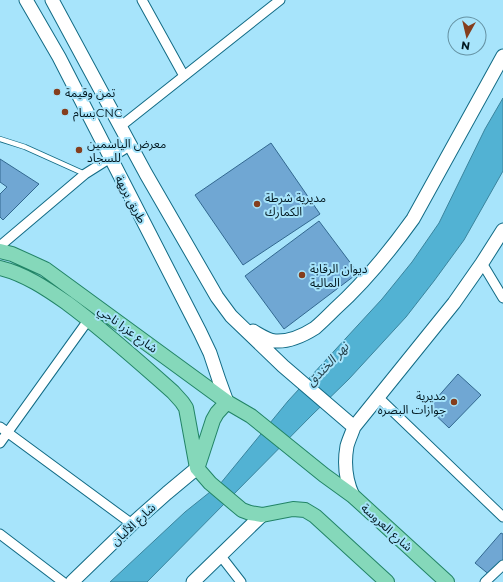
<svg xmlns="http://www.w3.org/2000/svg" width="503" height="582" viewBox="0 0 503 582" font-family="Montserrat,'Noto Sans Arabic',sans-serif">
<rect width="100%" height="100%" fill="#a7e4fb"/>
<path fill="#52b2d3" stroke="#3a849d" d="M503,98V171L464,240L434,281L406,317L349,379L312,415L147,582H110L185,512L220,484L288,401L382,299L412,262L439,223L485,129Z"/>
<path fill="#70a7d3" stroke="#326890" d="M271,143L320,214L243,265L195,195Z
M0,159L39,184L3,220L0,217V194L7,187L0,182Z
M319,221L358,273L284,329L245,276Z
M458,374L481,395L449,428L428,408Z
M501,533L503,534V563L491,576L475,563Z"/>
<g fill="none" stroke-linecap="round" stroke-linejoin="round">
<defs>
<path id="service" d="M0,139L25,147L85,174"/>
<path id="minor" d="M142,0L184,76
M121,126L280,0
M0,246L85,174L131,145
M482,263L503,298
M378,397L503,517
M0,427L132,524
M0,443L89,319
M0,534L63,582
M220,555L241,582
M485,582L503,565"/>
<path id="secondary" d="M26,0L59,57L200,332L210,353L219,380L227,402
M52,0L146,174L217,297L231,316L283,366L354,427C352,433 349,439 347,446C344,463 346,481 353,496
M253,331C260,335 267,340 275,341C289,342 304,335 315,328C322,322 329,315 335,309C365,282 390,251 413,219L503,56
M354,427L454,303L482,263L503,230
M72,582L132,524L167,493L197,468
M193,582L262,515"/>
<path id="primary" d="M0,251L12,254L45,269L227,402L251,416L324,475L353,496L447,582
M0,268C25,274 47,289 67,303C105,331 139,362 173,392L182,402L186,408L197,468
M198,466L213,420L217,413L227,402
M197,468L210,483L242,510L250,513L262,515L293,509L305,510L315,516L387,582"/>
</defs>
<use href="#service" stroke="#126b85" stroke-width="6"/>
<use href="#minor" stroke="#126b85" stroke-width="11"/>
<use href="#secondary" stroke="#126b85" stroke-width="15"/>
<use href="#primary" stroke="#228466" stroke-width="16"/>
<use href="#service" stroke="#fff" stroke-width="4.5"/>
<use href="#minor" stroke="#fff" stroke-width="9"/>
<use href="#secondary" stroke="#fff" stroke-width="13"/>
<use href="#primary" stroke="#85d8ba" stroke-width="14"/>
</g>
<g fill="#853e1d" stroke="#a7e4fb" stroke-width="1.5">
<circle cx="57" cy="92" r="4"/>
<circle cx="65" cy="112" r="4"/>
<circle cx="79" cy="150" r="4"/>
<circle cx="257" cy="204" r="4"/>
<circle cx="302" cy="275" r="4"/>
<circle cx="454" cy="402" r="4"/>
</g>
<g text-anchor="middle" dominant-baseline="central" stroke-width="4" stroke-linejoin="round" paint-order="stroke">
<g font-size="12" fill="#01171f" stroke="#a7e4fb" text-anchor="start">
<text x="65" y="92">تمن وقيمة</text>
<text x="73" y="112">بسامCNC</text>
<text x="87" y="143">معرض الياسمين<tspan x="87" dy="14">للسجاد</tspan></text>
<text x="265" y="197">مديرية شرطة<tspan x="265" dy="14">الكمارك</tspan></text>
<text x="310" y="268">ديوان الرقابة<tspan x="310" dy="14">المالية</tspan></text>
<text x="446" y="395" text-anchor="end">مديرية<tspan x="446" dy="14">جوازات البصره</tspan></text>
</g>
<g font-size="12" fill="#01171f" stroke="#a7e4fb">
<text transform="translate(131 199) rotate(62)">طريق بريهة</text>
<text transform="translate(128 329) rotate(36)">شارع عزرا ناجي</text>
<text transform="translate(133 524) rotate(-43)">شارع الألبان</text>
<text transform="translate(387 527) rotate(42)">شارع العروسة</text>
</g>
<g font-size="13" font-style="italic" fill="#26434e" stroke="#a7e4fb">
<text transform="translate(327 364) rotate(-47)">نهر الخندق</text>
</g>
</g>
<g transform="translate(467 36) rotate(188)"><circle r="19" fill="#a7e4fb" stroke="#6592a3"/>
<path d="M0-3L7 15L0 10L-7 15Z" fill="#853e1d"/>
<text y="-6" font-size="11" font-weight="bold" text-anchor="middle" fill="#01171f">N</text>
</g>
</svg>
